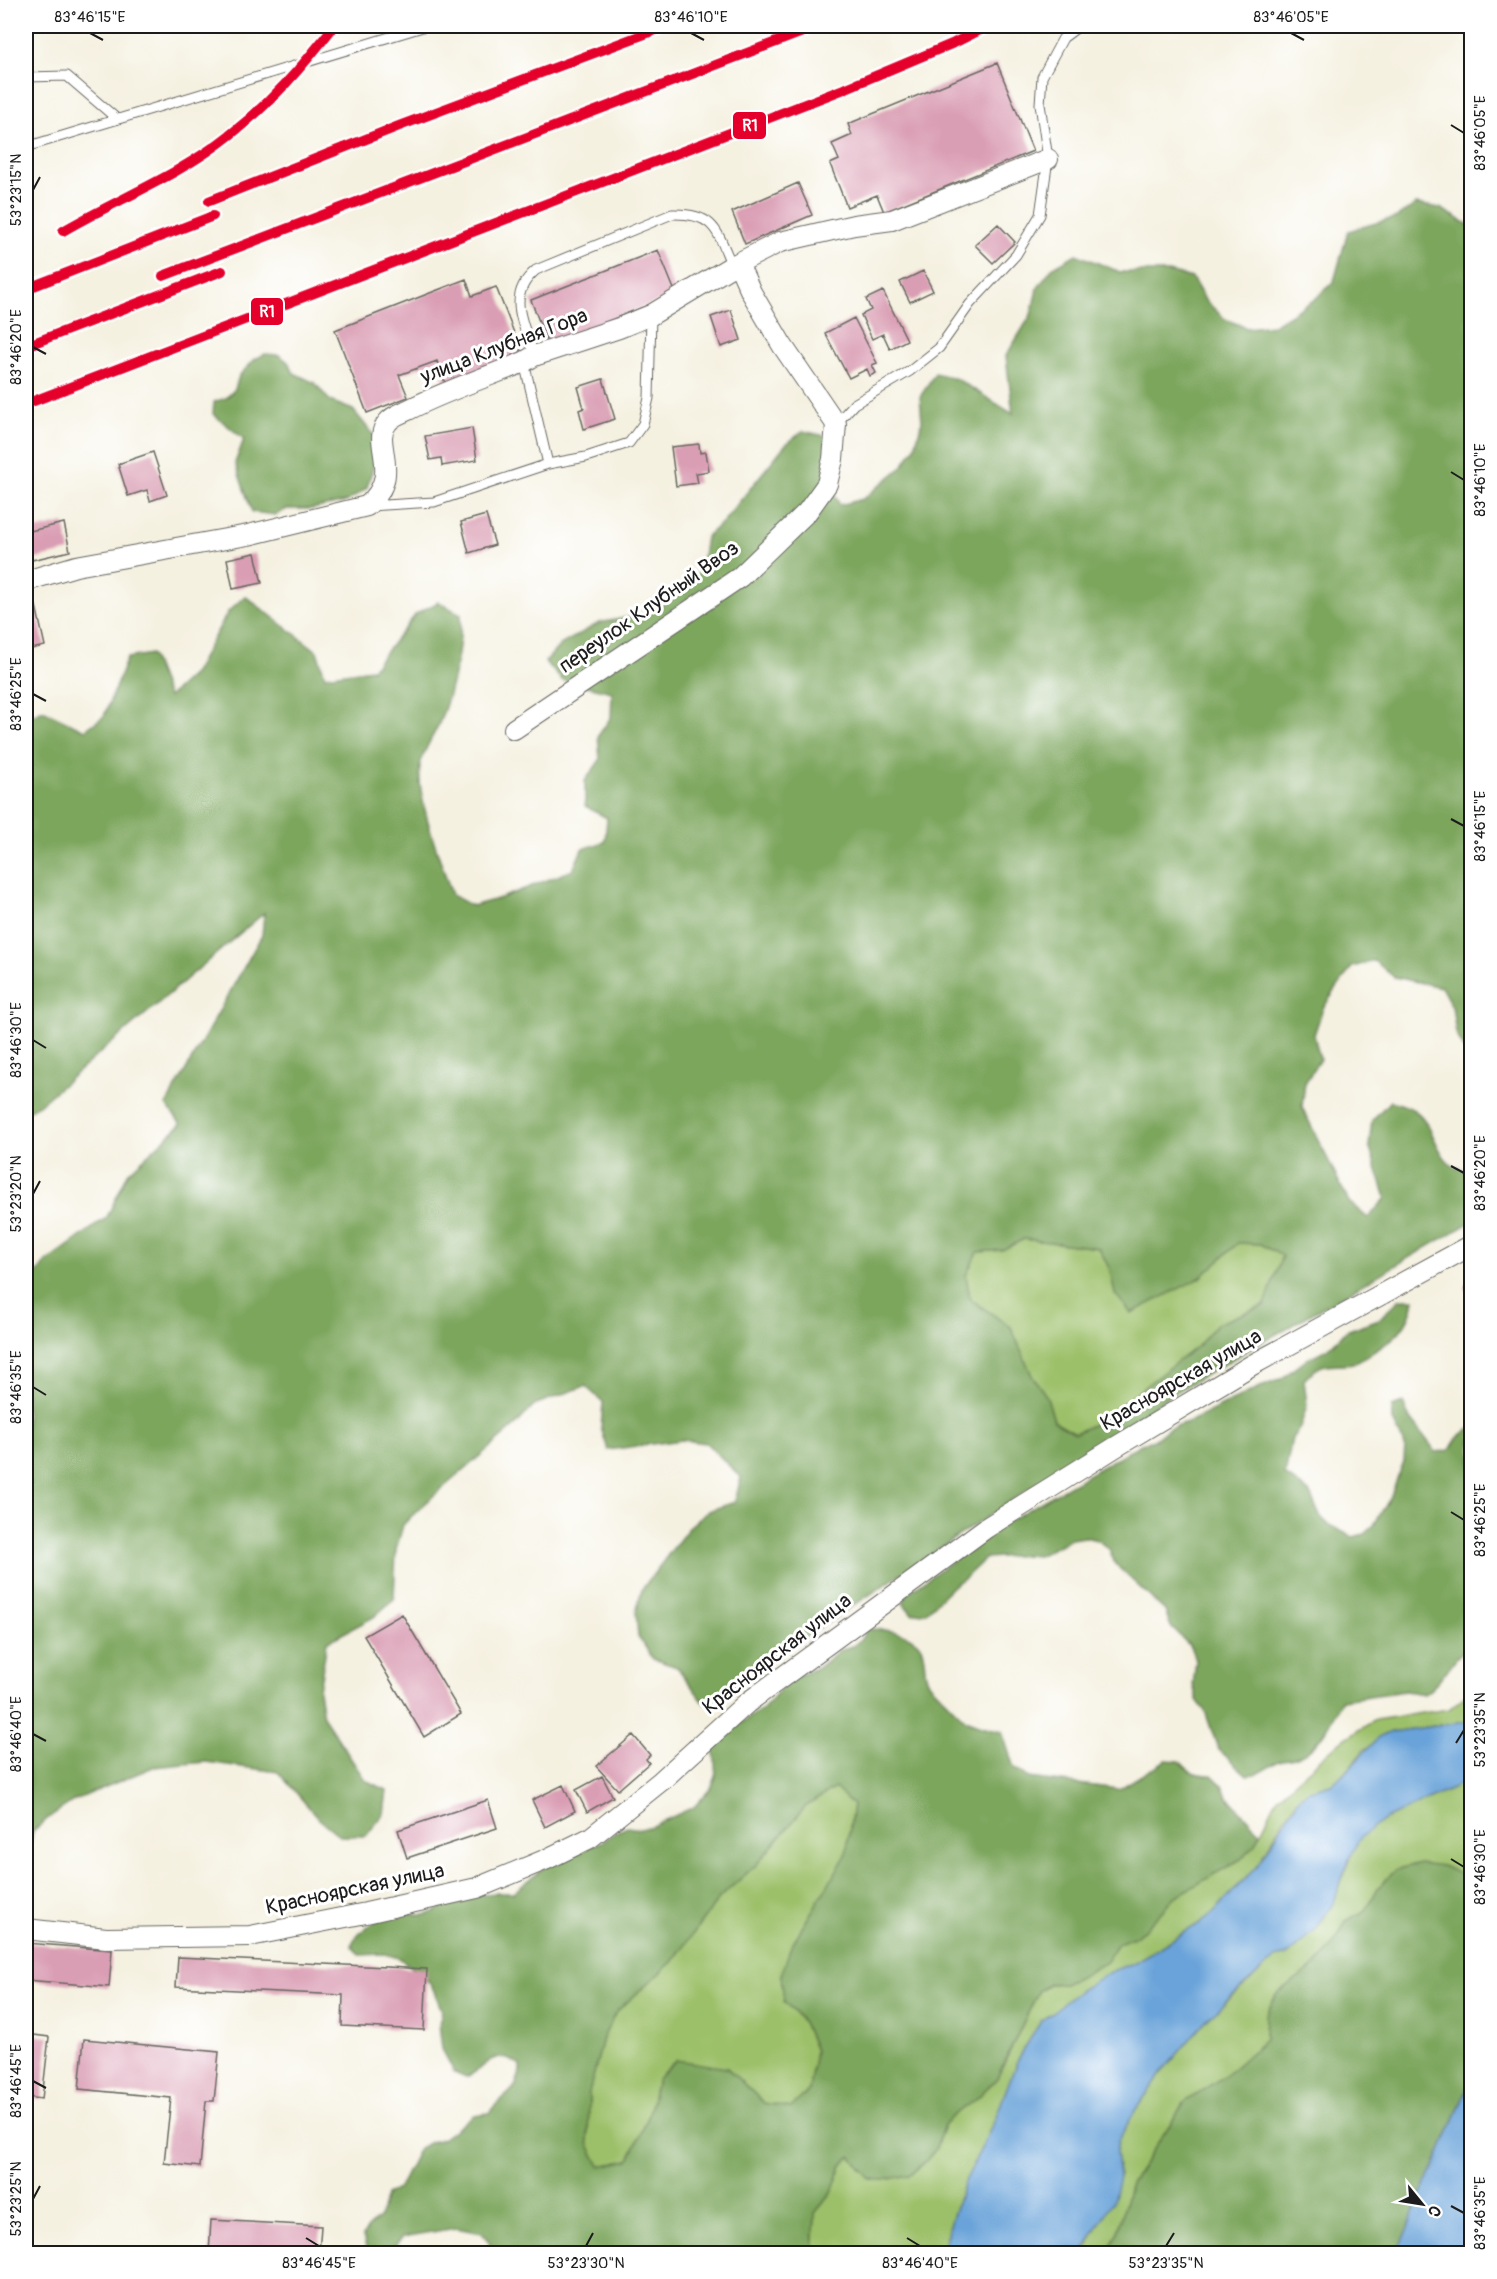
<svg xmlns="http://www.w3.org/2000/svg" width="1497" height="2279" viewBox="0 0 1497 2279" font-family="Pangolin,sans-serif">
<rect width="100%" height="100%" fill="#fff"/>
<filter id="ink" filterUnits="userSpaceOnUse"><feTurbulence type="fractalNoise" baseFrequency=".0167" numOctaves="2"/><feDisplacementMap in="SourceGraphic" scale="12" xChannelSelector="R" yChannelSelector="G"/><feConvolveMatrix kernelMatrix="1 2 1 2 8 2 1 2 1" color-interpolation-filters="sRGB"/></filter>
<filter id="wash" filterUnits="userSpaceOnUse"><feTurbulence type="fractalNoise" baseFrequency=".008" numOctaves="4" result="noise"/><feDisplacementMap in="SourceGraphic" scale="24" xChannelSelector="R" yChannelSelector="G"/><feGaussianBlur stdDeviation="1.35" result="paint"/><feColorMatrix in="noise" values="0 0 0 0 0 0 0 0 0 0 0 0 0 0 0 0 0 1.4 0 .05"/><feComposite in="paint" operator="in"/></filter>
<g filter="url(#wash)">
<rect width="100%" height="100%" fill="#f5f1e1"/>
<path fill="#9cc069" stroke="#5c6e42" stroke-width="1.5" d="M1024,1239L1099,1248L1110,1270L1115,1294L1200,1278L1238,1243L1260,1244L1282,1255L1265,1305L1217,1324L1200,1344L1099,1422L1075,1433L1054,1421L1047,1397L1032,1376L1011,1327L970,1299L966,1275L978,1252L1002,1250Z
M1471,1691V1719L1465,1722L1391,1732L1364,1750L1341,1777L1331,1784L1307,1791L1298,1800L1284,1819L1259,1864L1207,1919L1135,1962L1110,1972L1080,1990L1041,2021L1017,2061L994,2122L962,2188L941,2253L813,2254L815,2213L832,2192L842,2165L852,2156L861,2170L935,2150L944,2125L954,2114L975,2100L997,2078L1039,1990L1049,1984L1064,1983L1105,1963L1118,1943L1134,1937L1148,1926L1175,1897L1241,1859L1254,1846L1278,1797L1341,1741L1375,1720L1449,1709Z
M1471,1775V1869L1462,1875L1442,1866L1396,1870L1378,1888L1366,1910L1346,1921L1333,1946L1315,1966L1276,1995L1266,2016L1265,2040L1227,2074L1185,2102L1131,2183L1118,2231L1107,2253L1082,2254L1087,2248L1119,2177L1116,2153L1118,2141L1136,2109L1164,2070L1206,2020L1275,1958L1287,1955L1334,1902L1353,1849L1361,1837L1371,1828L1385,1819L1454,1788Z
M835,1787L853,1805L846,1856L791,1946L784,2001L803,2022L815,2051L809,2090L791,2108L764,2103L727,2068L657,2079L649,2115L629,2160L600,2166L588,2143L589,2093L603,2038L616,2012L672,1962L720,1897L756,1865L806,1806Z"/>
<path fill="#7da65d" stroke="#4c613c" stroke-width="1.5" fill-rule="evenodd" d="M1416,204L1440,208L1471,226V1072L1467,1054L1456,1033L1452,1007L1441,987L1394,977L1374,961L1352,967L1323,1008L1314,1035L1320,1059L1305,1083L1302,1107L1349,1202L1368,1218L1386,1198L1369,1146L1372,1120L1390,1101C1397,1103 1406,1105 1412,1109C1440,1124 1431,1168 1471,1171V1222L1174,1393L705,1704L677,1667L653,1659L638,1636L636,1612L642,1589L690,1526L708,1511L735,1502L741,1477L706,1443L682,1440L608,1450L601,1428L603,1402L585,1386L534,1405L516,1425L423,1505L403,1525L396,1550L394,1599L374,1617L327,1642L319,1690L323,1716L365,1780L387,1790L384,1814L366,1836H340L319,1819L278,1772L206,1762L153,1767L75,1800L51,1816L33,1831L26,1862V1287L45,1263L107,1217L128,1173L181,1124L166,1105L262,935L264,913L39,1105L26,1112V718L43,710L85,730L104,716L127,658L151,654L168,697L194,673L228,612L245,596L317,651L325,676L372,669L416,614L438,602L461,614C461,650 453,687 440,721C435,735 421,752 420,767C416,798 442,864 452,895L472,906L501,898L573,870L582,849L605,842L607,818L585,806V781L600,760L598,736L611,717L612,692L562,680L545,662L560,645L599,623L647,614L689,589L701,568L706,537L724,521L785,445L803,431L826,436L828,484L840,505L863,499L902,467L915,447L922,421L920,397L935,373L957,379L1013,414L1006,356L1031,315L1037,289L1052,268L1076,254L1120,272H1168L1192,278L1205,300L1225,319L1247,328L1273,325L1314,300L1334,281L1348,231L1397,217ZM1024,1239L1099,1248L1110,1270L1115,1294L1131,1313L1200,1278L1238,1243L1260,1244L1282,1256L1265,1305L1217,1324L1200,1344L1099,1422L1075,1433L1054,1421L1047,1397L1032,1376L1011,1327L970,1299L966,1275L978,1252L1002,1250Z
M265,354L279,355L288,362L294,373L315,383L330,401L353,410L377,439L374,464L367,488L346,502L312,509H287L276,515L252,512L235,463L244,439L213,414L214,402L226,398L235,389L239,376L255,359Z
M1400,1299H1414C1411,1327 1392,1341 1370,1354C1365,1357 1360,1362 1354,1363C1328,1367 1325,1358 1304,1380L1307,1405L1300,1428L1292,1438L1285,1475L1309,1492L1320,1516L1329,1525L1353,1537L1364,1534L1374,1525L1390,1498L1404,1461L1405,1446L1393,1421L1392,1407L1403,1403L1408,1415L1436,1452L1450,1450L1457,1438L1469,1429L1471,1430V1645C1451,1657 1444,1682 1424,1694L1405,1691L1342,1700C1331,1720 1321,1746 1299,1756C1292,1760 1283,1759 1276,1762C1265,1769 1261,1775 1247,1775L1218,1749L1205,1711L1197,1700L1193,1685L1196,1660L1189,1645L1171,1627L1165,1611L1115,1564L1109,1549L1097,1540L1085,1537L1071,1539L1038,1556L1026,1555L986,1558L966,1577L955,1584L926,1612L912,1614L903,1603L908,1593L998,1527L1141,1444L1154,1440L1168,1429L1193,1420L1258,1388L1281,1379L1305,1360L1327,1349L1346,1331L1379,1319Z
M867,1629C885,1629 919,1632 923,1653C926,1664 923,1674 930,1684C933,1687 964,1719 966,1720C976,1726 991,1728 1002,1731L1014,1768L1029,1778L1119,1789L1166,1760L1180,1761C1189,1773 1197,1775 1212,1775L1222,1785L1227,1796L1260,1833L1254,1846L1241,1859L1175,1897L1148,1926L1134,1937L1118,1943L1105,1963L1076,1979L1064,1983L1049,1984L1039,1990L997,2078L975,2100L954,2114L944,2125L935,2150L926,2162L909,2175L885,2180L870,2179L851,2156L842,2165L832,2192L815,2213L813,2253H767L766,2248L730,2254L486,2253L490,2243L482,2233L456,2228L403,2237L393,2247L379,2253L366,2248L363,2236L369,2226L380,2217L386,2195L399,2188L419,2148L431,2142L442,2139L474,2115L489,2113C502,2094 521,2093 520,2065C489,2047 490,2067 466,2077L454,2072L442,2049L439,2024L442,2011L431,1984L421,1974L399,1958L385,1954L359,1955L351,1945C361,1926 388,1912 410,1913C415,1913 419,1916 424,1915C435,1913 447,1904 458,1900C474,1894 496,1892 513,1893L545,1867L603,1841L616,1832L627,1827L641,1829L652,1826L694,1807L711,1788L716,1777L714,1749L721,1738L731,1729L764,1708L784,1685L796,1676L819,1667L841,1649L853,1646L861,1639ZM835,1788L853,1805L846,1855L791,1946L781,1976L784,2001L803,2022L815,2050L809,2090L791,2108L764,2103L727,2068L676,2060L657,2079L649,2115L629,2160L600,2166L588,2143L589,2093L603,2038L616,2012L672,1962L720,1897L756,1865L806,1806Z
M1419,1863L1442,1866L1462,1875L1471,1869V2079L1397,2253L1107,2254L1118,2231L1131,2183L1185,2102L1227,2074L1265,2040L1266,2016L1276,1995L1315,1966L1333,1946L1346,1921L1366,1910L1378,1888L1396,1870Z"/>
<path fill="#69a3d9" stroke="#42607a" stroke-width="1.5" d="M1471,1719V1775L1454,1788L1385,1819L1361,1837L1348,1861L1334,1902L1315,1931L1287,1955L1275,1958L1226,2001L1206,2020L1164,2070L1136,2109L1118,2141L1116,2153L1119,2177L1113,2201L1082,2253H941L962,2188L994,2122L1017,2061L1041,2021L1080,1990L1110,1972L1135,1962L1207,1919L1259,1864L1298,1800L1307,1791L1331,1784L1341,1777L1378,1738L1391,1732L1465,1722Z
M1471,2079V2253H1397L1471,2080Z"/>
<g id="blocks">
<path fill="#da9eb4" d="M997,63L1033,151L884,212L877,195L847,207L830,164L839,160L832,144L852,135L848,124Z
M798,183L812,215L745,244L732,212Z
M998,224L1015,242L993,263L975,245Z
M658,250L676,294L548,345L531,300Z
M923,271L933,291L910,302L900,282Z
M466,279L472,296L496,287L522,353L445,383L437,361L399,375L408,397L367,413L335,330Z
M883,291L907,340L890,349L883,334L872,339L861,315L871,310L866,299Z
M731,310L741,340L721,347L711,317Z
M854,318L877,363L872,365L876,373L870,376L867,369L849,378L825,333Z
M603,379L615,419L584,429L579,410L584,408L578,387Z
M472,428L477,460L442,466L441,458L430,460L425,436Z
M699,444L700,453L706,452L709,471L696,473L698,483L676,486L671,447Z
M153,452L167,495L150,501L147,490L128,496L118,464Z
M486,515L495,545L469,553L461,522Z
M64,523L70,551L32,560L26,532Z
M255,553L262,583L233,589L227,559Z
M36,606L45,646L26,650V608Z
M1472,1284V1299L1465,1287Z
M402,1614L461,1714L424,1737L364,1636Z
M633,1735L650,1755L646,1759L649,1763L618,1790L596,1766Z
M602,1776L613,1797L587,1812L576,1790Z
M563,1785L575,1811L545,1827L532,1800Z
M488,1800L497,1828L407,1858L398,1830Z
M26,1943L112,1950L109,1987L26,1980Z
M178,1957L427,1969L424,2030L342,2026L343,1995L176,1987Z
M26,2034L49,2037L42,2099L26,2097Z
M84,2039L219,2052L214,2101H206L200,2167L164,2163L171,2098L79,2089Z
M211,2220L321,2226L319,2254H209Z"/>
</g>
</g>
<g filter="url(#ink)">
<use href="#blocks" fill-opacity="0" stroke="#686761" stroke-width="1.5"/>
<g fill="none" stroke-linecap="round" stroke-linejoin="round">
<defs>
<path id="service" d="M26,77L67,76L117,119
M26,147L426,26
M534,356C524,323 505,296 536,270L672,214C715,213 717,231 732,266
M524,362L548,464
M836,424L854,404L910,371L939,348L970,304L1016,255L1040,215L1048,159L1040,104L1042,77L1063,38L1079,26
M369,506L434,502L548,464L586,457L629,443L643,424L649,398L651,315"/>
<path id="minor" d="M26,581L76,566L248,535L367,506C405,473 369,442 388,422C393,415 405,412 412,408C448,390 487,377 524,362L534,356L619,328L651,315L732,266L780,242L854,225L892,220L1048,159
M514,729L740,577L807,512L827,484L833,459L836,424L782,345L751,292L738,263
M26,1929L106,1938L250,1936L366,1913L477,1888L547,1859L590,1838L661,1781L747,1703L986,1528L1114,1448L1252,1365L1472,1245"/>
</defs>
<use href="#service" stroke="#686761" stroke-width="11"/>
<use href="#minor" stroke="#686761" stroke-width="22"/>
<use href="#service" stroke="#fff" stroke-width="9"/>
<use href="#minor" stroke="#fff" stroke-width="20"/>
<defs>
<path id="rail-1" d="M209,201L399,126L666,26
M63,231C118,199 180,175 230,135C271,103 303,66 334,26
M163,276L818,26
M26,289L213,216
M26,346L222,271
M26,404L844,89L954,43L988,26"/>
</defs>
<use href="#rail-1" stroke="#fff" stroke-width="15"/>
<use href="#rail-1" stroke="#e4002b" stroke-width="10"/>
</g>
</g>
<path fill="none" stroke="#1c1c1c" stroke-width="2" d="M90,33L103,40M691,33L704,40M1291,33L1304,40M1451,125L1464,133M33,190L40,177M33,347L46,354M1451,472L1464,480M33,694L46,701M1451,819L1464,826M33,1040L46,1048M1451,1166L1464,1173M33,1194L40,1181M33,1387L46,1395M1451,1512L1464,1520M33,1734L46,1741M1456,1743L1464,1730M1451,1859L1464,1867M33,2081L46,2088M33,2199L40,2186M1451,2206L1464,2213M306,2238L319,2246M907,2238L920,2246M586,2246L593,2233M1166,2246L1174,2233"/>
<g text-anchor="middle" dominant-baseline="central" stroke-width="6" stroke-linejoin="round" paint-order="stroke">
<g font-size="21" fill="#1c1c1c" stroke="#fff">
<text transform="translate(504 346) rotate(-21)">улица Клубная Гора</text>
<text transform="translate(649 607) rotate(-35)">переулок Клубный Ввоз</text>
<text transform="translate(1181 1380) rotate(-30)">Красноярская улица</text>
<text transform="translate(777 1654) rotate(-38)">Красноярская улица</text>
<text transform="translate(355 1889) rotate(-12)">Красноярская улица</text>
</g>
</g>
<g stroke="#fff" stroke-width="2">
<rect x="732" y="111" width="35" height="29" rx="6" fill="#e4002b"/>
<rect x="250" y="297" width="34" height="29" rx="6" fill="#e4002b"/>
</g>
<g font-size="16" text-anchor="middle" font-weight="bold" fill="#fff">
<text x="750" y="131">R1</text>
<text x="267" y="317">R1</text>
</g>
<rect width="1497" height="2279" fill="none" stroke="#fff" stroke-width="66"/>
<g transform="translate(1422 2204) rotate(120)" stroke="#ffffff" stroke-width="4.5" paint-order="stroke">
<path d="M0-4.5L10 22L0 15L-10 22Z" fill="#1c1c1c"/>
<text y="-9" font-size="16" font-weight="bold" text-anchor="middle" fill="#1c1c1c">С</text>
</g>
<rect x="33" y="33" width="1431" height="2213" fill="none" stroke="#1c1c1c" stroke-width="2"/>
<g font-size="15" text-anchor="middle" fill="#1c1c1c">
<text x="90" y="22">83°46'15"E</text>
<text x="691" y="22">83°46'10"E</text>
<text x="1291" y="22">83°46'05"E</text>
<text transform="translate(1480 133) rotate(-90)" y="5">83°46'05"E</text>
<text transform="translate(16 190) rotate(-90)" y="5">53°23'15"N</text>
<text transform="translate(16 347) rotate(-90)" y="5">83°46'20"E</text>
<text transform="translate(1480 480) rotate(-90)" y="5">83°46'10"E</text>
<text transform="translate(16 694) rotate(-90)" y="5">83°46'25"E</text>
<text transform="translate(1480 826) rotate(-90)" y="5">83°46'15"E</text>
<text transform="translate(16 1040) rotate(-90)" y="5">83°46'30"E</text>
<text transform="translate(1480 1173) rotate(-90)" y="5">83°46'20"E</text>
<text transform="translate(16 1194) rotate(-90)" y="5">53°23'20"N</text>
<text transform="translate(16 1387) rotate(-90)" y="5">83°46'35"E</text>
<text transform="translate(1480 1520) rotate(-90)" y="5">83°46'25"E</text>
<text transform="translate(1480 1730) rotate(-90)" y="5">53°23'35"N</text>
<text transform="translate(16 1734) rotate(-90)" y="5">83°46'40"E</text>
<text transform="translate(1480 1867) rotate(-90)" y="5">83°46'30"E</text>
<text transform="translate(16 2081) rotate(-90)" y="5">83°46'45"E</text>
<text transform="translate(16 2199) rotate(-90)" y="5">53°23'25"N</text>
<text transform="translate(1480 2213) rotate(-90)" y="5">83°46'35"E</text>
<text x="319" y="2268">83°46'45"E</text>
<text x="586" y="2268">53°23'30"N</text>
<text x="920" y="2268">83°46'40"E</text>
<text x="1166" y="2268">53°23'35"N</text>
</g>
</svg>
